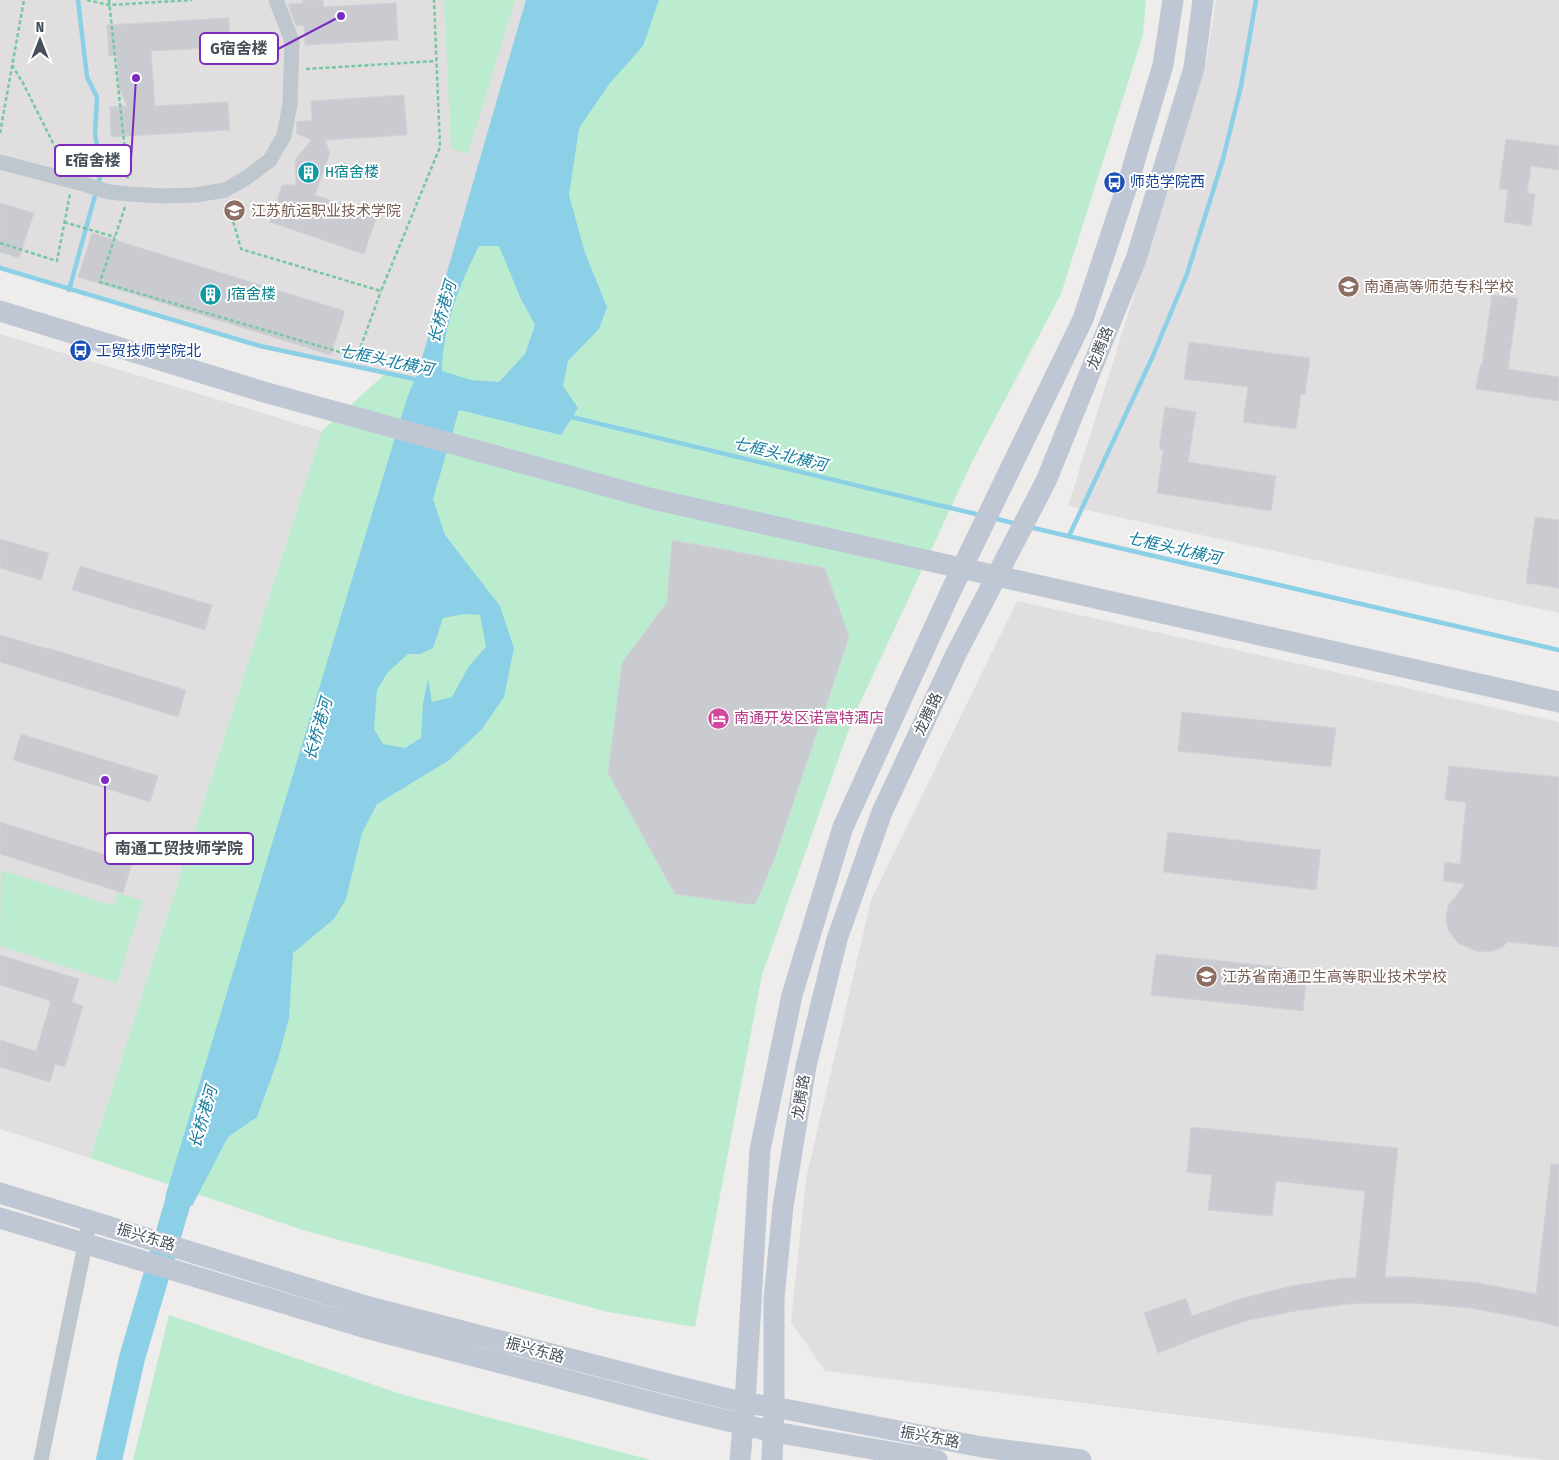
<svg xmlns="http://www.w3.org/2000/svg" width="1559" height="1460" viewBox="0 0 1559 1460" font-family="'Fira Sans Condensed','Noto Sans SC',sans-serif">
<rect width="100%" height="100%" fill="#efecec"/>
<path fill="#e0dede" d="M0,0H534L420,380L260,346L0,268Z
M1216,0H1559V613L1068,506L1205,68Z
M0,334L322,431L90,1158L0,1129Z
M1017,601L1559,722V1460H1544L825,1371L791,1322L806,1179L871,900Z"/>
<path fill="#bcecd0" d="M444,0H515L468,154L451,148Z
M534,0H1146L1143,35L1061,294L973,460L853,718L762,975L695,1327L608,1312L306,1231L90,1158L322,431L386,373L420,380Z
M1,870L114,906L118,893L143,901L117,983L0,946Z
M169,1315L404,1395L651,1460H133Z"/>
<path fill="#8bd0e6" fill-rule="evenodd" d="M526,0H659L643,46L610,83L579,128L569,195L585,253L607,307L599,329L568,361L563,386L578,408L561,435L459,410L433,499L445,535L500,606L514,648L504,697L482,729L448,761L377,804L362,833L346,899L334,919L293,953L289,1018L278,1059L257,1117L228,1137L192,1206L165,1197L407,398L418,372ZM479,246H499L520,297L535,325L525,354L499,382L471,380L442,371C443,327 459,285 479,246ZM464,614L480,615L486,647L469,666L452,697L432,702L428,679L423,704L421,738L405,748L383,744L374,729L377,690L388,672L408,654H420L433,648L443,618Z"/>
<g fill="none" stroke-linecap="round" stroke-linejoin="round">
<path stroke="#8bd0e6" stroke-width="4.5" d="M0,268L260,346L419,380
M69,290L102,170L95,135L97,97L87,77L78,0
M567,416L980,515
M993,518L1017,524
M1029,527L1559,650
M1069,536L1152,358L1187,274L1223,159L1241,86L1256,0"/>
<path stroke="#8bd0e6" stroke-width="26" d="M109,1460L132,1358L188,1168"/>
</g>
<path fill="#cacbd1" stroke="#d1d2d8" d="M303,0H323L324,7L396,3L398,40L305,45L304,26H296L288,4L303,3Z
M229,18L230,47L151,51L155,106L228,102L230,130L111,137L110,107L127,106L119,88L117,56H109L107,25Z
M404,95L407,135L325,140L330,153L315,195L377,216L364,254L270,222L282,185H296L295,160L311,140L297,134L296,122L312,120L311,101Z
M1506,139L1559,146V170L1531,166L1527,193L1535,194L1531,226L1504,222L1508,190L1499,189Z
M0,203L34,213L19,258L0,252Z
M92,233L345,311L331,355L78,277Z
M1492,295L1518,298L1508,369L1559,377V401L1476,389L1480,365H1482Z
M1189,342L1310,358L1305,394H1301L1296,429L1243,422L1248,387L1184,379Z
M1165,407L1196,412L1188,462L1276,476L1271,511L1157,493L1163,450L1159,449Z
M1535,517L1559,520V588L1526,583Z
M0,539L49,553L41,580L0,568Z
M672,540L825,568L849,637L774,860L755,905L675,894L608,773L622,663L667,602Z
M80,566L212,605L205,630L72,590Z
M0,635L48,649V648L186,690L178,717L0,662Z
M1182,712L1336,728L1331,767L1178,751Z
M21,734L158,776L150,802L13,760Z
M1449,766L1559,777V947L1507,942L1503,947L1493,951L1479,952L1458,943L1448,930L1446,918L1448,906L1465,884L1443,881L1445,862L1460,864L1466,802L1445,800Z
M0,822L132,863L123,893L0,854Z
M1168,832L1321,850L1316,890L1163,872Z
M1156,954L1307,970L1303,1011L1151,995Z
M0,955L79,979L72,1002L83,1006L65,1067L55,1064L50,1082L0,1067V1040L36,1051L51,1001L0,985Z
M1191,1127L1398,1148L1385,1277H1410L1479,1283L1536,1294L1551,1164H1559V1327L1537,1321L1471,1308L1411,1303L1347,1304L1296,1311L1249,1320L1204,1335L1158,1353L1144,1313L1186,1298L1192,1316L1243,1298L1291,1286L1343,1278H1356L1365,1191L1276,1181L1272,1216L1208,1210L1212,1175L1187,1172Z"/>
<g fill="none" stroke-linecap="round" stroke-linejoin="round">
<path stroke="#76c8a2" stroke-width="2.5" stroke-dasharray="4 2.5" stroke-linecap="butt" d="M87,0L109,5L192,0
M109,0L128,180
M12,65L23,83L63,163
M306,69L436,61
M0,133L24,0
M228,203L241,249L381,291L440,147L434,0
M125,207L100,282L357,357L381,291
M64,222L115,237
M0,243L57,261L70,194"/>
<path stroke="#bec6ce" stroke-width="15" d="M0,162L87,185L109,192L129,194L164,196L196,195L225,190L246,178L270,160L284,136L290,104L292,41L276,0
M41,1460L90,1220"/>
<path stroke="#bec7d3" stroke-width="21" d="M0,311L264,392L653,499L1559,702
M0,1193L369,1307L672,1385L745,1403L774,1407L982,1447L1081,1460
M0,1218L366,1328L666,1406L774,1432L937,1460
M740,1460L745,1403L760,1150L792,995L843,827L949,595L1083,319L1128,183L1163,65L1173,0
M772,1460L774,1407V1299L783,1206L806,1066L837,939L882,812L956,654L1046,481L1136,259L1194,68L1203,0"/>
</g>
<defs>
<symbol id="building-disc" viewBox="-11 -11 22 22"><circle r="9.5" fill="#0f9aa8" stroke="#fff"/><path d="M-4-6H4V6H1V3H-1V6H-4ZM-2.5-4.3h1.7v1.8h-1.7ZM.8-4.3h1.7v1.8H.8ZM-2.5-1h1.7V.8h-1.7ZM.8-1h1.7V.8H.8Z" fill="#fff"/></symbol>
<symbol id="bus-disc" viewBox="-11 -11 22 22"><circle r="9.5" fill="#1a4fb4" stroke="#fff"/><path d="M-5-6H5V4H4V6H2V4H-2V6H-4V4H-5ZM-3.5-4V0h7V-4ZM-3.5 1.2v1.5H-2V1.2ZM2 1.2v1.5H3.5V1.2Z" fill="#fff"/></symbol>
<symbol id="university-disc" viewBox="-11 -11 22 22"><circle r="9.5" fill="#8d6e63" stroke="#fff"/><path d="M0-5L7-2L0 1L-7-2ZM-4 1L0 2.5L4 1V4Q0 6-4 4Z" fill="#fff"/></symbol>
<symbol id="school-disc" viewBox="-11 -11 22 22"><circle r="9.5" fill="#8d6e63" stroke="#fff"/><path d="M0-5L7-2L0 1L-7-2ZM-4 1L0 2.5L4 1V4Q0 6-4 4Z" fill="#fff"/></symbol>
<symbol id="hotel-disc" viewBox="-11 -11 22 22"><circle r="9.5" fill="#d1479c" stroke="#fff"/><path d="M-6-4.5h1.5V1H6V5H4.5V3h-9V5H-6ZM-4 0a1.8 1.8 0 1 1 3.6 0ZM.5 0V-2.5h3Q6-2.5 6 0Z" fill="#fff"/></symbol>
</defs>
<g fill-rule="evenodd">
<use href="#building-disc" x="296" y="160" width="25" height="25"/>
<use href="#bus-disc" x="1102" y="170" width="25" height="25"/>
<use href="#university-disc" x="222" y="198" width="25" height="25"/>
<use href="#school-disc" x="1336" y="274" width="25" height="25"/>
<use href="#building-disc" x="198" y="282" width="25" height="25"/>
<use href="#bus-disc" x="68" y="338" width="25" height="25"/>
<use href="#hotel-disc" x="706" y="706" width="25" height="25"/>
<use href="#school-disc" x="1194" y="964" width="25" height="25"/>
</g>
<g text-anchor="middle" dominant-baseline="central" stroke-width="4" stroke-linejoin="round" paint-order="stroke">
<g font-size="15" fill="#0d838f" stroke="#fff" text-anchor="start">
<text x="325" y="172">H宿舍楼</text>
<text x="227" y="294">J宿舍楼</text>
</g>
<g font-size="15" fill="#164399" stroke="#fff" text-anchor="start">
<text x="1130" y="182">师范学院西</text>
<text x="96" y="351">工贸技师学院北</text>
</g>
<g font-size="15" fill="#785e54" stroke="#fff" text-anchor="start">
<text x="251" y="211">江苏航运职业技术学院</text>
<text x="1364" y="287">南通高等师范专科学校</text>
<text x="1222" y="977">江苏省南通卫生高等职业技术学校</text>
</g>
<g font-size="15" fill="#464f59" stroke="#fff">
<text transform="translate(1100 348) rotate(-68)">龙腾路</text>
<text transform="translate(928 714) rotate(-65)">龙腾路</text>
<text transform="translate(801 1097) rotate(-81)">龙腾路</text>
<text transform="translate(146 1237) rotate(17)">振兴东路</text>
<text transform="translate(535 1350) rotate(15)">振兴东路</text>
<text transform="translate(930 1437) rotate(11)">振兴东路</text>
</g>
<g font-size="15" fill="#b23c85" stroke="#fff" text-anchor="start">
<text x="734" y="718">南通开发区诺富特酒店</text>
</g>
<g font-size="16" font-style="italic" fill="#137c9e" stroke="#fff">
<text transform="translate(442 312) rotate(-74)">长桥港河</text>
<text transform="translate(386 360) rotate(12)">七框头北横河</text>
<text transform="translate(780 454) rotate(14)">七框头北横河</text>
<text transform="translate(1174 548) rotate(13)">七框头北横河</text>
<text transform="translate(318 729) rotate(-74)">长桥港河</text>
<text transform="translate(203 1117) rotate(-74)">长桥港河</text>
</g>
</g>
<path fill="none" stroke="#7b2cbf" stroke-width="2" d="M341 16L278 49M136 78L131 160M105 780L105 848"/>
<g fill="#7b2cbf" stroke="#fff" stroke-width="2">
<circle cx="341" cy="16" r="5"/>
<circle cx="136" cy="78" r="5"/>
<circle cx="105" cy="780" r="5"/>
</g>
<g fill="#fff" stroke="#7b2cbf" stroke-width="2">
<rect x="200" y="33" width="78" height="31" rx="5"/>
<rect x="55" y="145" width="76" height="31" rx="5"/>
<rect x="105" y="833" width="148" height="31" rx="5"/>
</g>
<g font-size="16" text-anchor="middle" font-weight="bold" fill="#464f59">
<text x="239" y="54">G宿舍楼</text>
<text x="93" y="166">E宿舍楼</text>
<text x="179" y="854">南通工贸技师学院</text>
</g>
<g transform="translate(40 40)" stroke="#ffffff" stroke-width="4" paint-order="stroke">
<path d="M0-4L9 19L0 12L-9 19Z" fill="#464f59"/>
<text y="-8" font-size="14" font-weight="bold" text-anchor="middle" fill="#464f59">N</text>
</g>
</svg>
